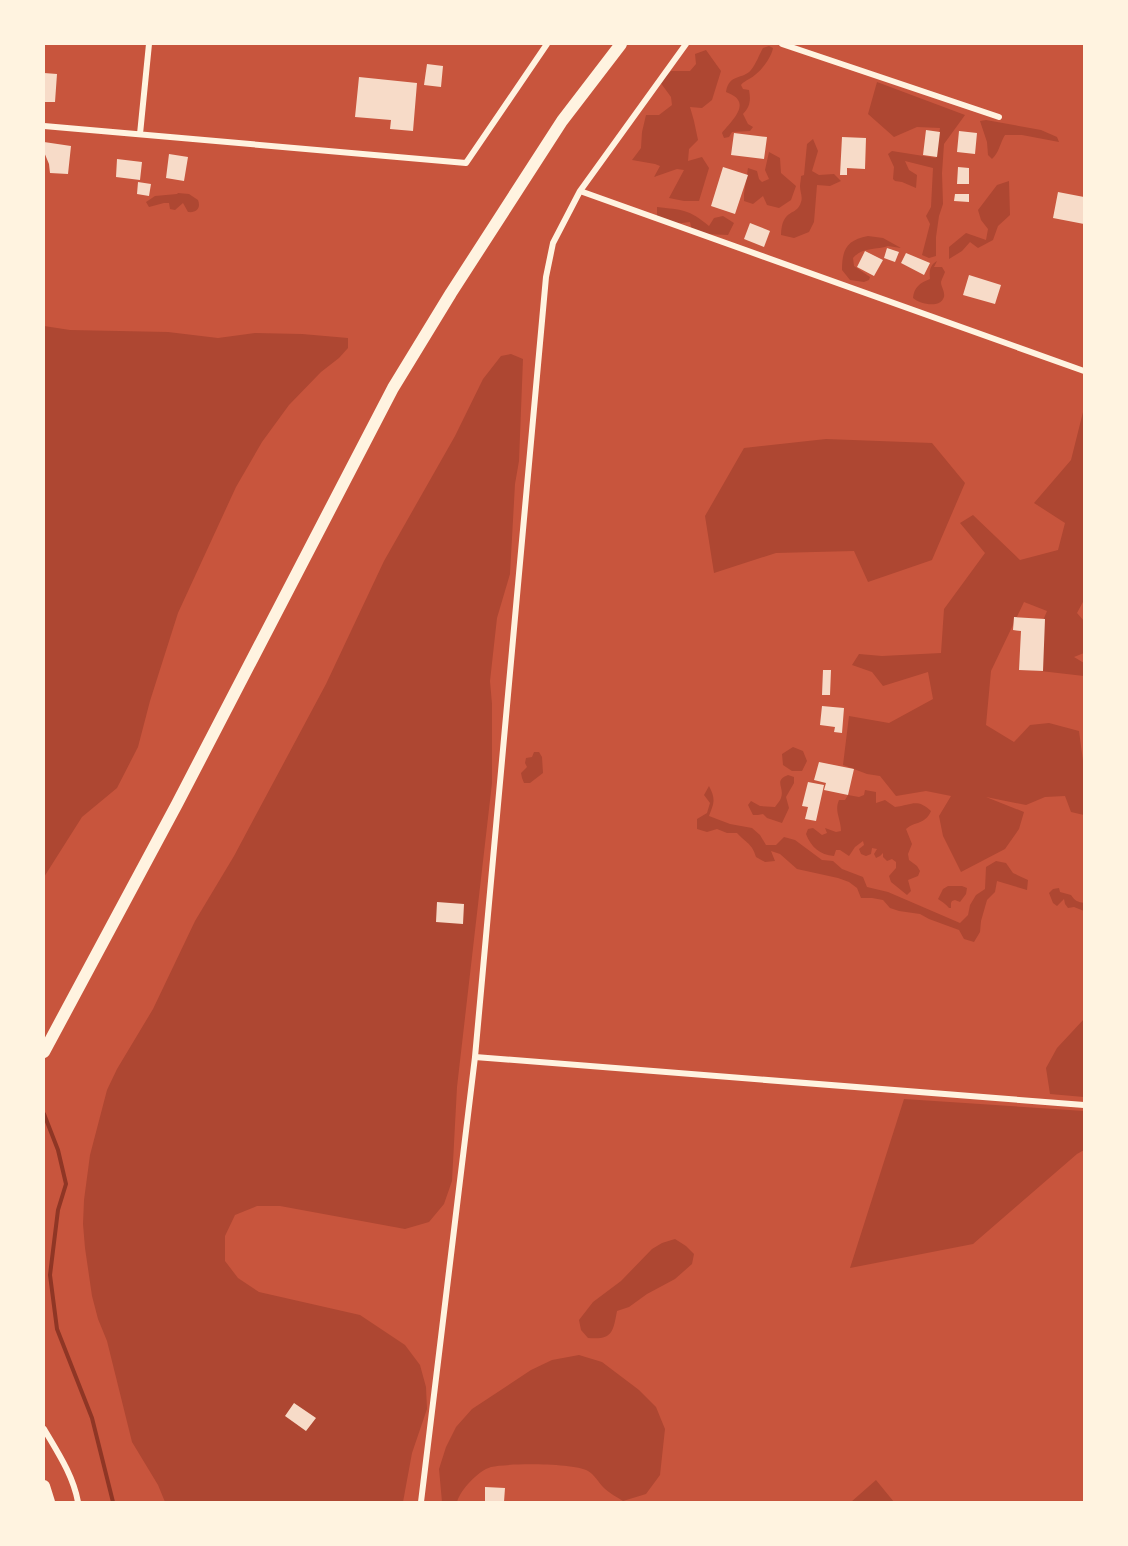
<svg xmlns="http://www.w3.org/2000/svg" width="1128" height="1546" viewBox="0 0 1128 1546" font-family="Jost,sans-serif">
<rect width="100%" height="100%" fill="#c8553d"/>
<path fill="#ae4732" d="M769,46L773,48C771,59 759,74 749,79C746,81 743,82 741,85L743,89L749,90C751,100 750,107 743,114L748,124L753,127L750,131L732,132L729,137L724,138L722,133C728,125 745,110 738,100C736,96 730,94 726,92C729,73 743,80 751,70C755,66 760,53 763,48Z
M706,50L721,71L712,100L702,108L690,107L694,121L698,140L689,149L688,161L702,157L709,168L699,201H684L669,198L684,170L677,169L654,177L660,166L655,164L632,160L641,148L642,132L646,115H659L672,105L671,97L660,82L671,71H690L696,64L695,54Z
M877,82L965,115L944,144L942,173L943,204L939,216L936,237V256L929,258L922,255L930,224L926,216L931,207L933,168L905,161L909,170L917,175L916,188L902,182L895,181L893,179L894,167L888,154L892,151L936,158L940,128L917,127L894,137L868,114Z
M986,120L1041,130L1057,137L1059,142L1022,135H1005C1000,143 999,153 992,159L988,155L987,142L980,121Z
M813,139L818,151L812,171L819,175L834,174L841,181L830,186L817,185L814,222L809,232L794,238L781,235C782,207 797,217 801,202C803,197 800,192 800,186C800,183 801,180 801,176L804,175L807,144Z
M769,152L780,158L781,173L796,186L791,200L779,208L767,205L763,196L753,204L744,201V194L748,168L757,171L759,179L762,182L769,179L765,170Z
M1009,181L1010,215L998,226L993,240L978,248L970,242L962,251L949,259V247L966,233L986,240L988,229L981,220L978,210L997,185Z
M178,193L189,194L198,200C201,208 197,213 188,212L183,203L175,210L170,209L169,203H164L149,207L146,202L155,196L177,194Z
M657,207C682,210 689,209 709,226L714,218L723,216L734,223L728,235L705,234L692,231L690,222L674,224L657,216Z
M868,236L883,238L901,248L888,246C876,250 862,247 853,258L854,266L870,277L869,280L864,282L850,280L842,270C842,249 847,240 868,236Z
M937,261L934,267H942L945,272C944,275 942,278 941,282C941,287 945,291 944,297C940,309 920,304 913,298C914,287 920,283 930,279C929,271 930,265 937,261Z
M44,326L70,330L168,332L218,338L255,333L302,334L348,338V348L339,358L321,372L289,405L262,442L236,487L178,613L150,701L138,747L117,788L82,817L44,877Z
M511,354L523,359L519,461L515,484L510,574L497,618L490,681L492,704V783L457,1087L452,1181L444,1204L429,1222L405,1229L280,1206H257L235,1215L225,1236V1261L238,1278L259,1292L360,1315L405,1345L420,1365L426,1387L427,1409L412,1453L403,1502H165L158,1485L132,1442L107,1341L98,1319L92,1296L85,1248L83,1224L84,1200L90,1155L107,1090L117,1069L153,1009L195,921L234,856L326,684L384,561L455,436L483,379L501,356Z
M1084,408V600L1077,613L1084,621V653L1074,657L1084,663V676L1023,669L1047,611L1024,602L991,671L986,725L1014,742L1030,725L1049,723L1079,731L1083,761L1084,762V815L1071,812L1065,796L1045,797L1026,805L986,797L1024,812L1019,829L1005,849L961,872L943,836L939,816L951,796L926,791L896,796L880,776L867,774L843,765L849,716L889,723L933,699L928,672L883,686L872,672L852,665L859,654L882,656L941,653L944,609L985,553L960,523L973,515L1020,560L1058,550L1065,523L1034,503L1071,460Z
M826,439L932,443L965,483L932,560L868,582L854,551L776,553L714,573L705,516L744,448Z
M793,747L803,751L807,761L802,771H792L783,765L782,754Z
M534,752H539L542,757L543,773L530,783H524L522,778L521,773L527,767L525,763L526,758L532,757Z
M788,775L794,777V783L786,797L789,808L782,823L767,818L763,814L758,815H753L748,805L751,801L760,806L775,807C777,804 780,801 781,798C785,787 773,781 788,775Z
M709,786C716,799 714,803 709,816L730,824L752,828L760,835L766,845H776L784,837L795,840L822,860L833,861L842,869L863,877L867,887L888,892L960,923L968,915L970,905L976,895L985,889L986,867L996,861L1006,863L1013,873L1028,880L1027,890L997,881L995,892L987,900L981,921L980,932L974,942L964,939L959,930L929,919L920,914L899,911L890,908L883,900L872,898H861L857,888L849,882L838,878L797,869L780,854L771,851L775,861L765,862L756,857C752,843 746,843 737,833H727L717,829L707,832L697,829V819L707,813L710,803L704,795Z
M865,790L876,792V803L885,800L895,807C912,805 917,798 931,811C925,825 915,821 906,829L912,844L908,854L909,860L917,866L920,871L918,876L908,880L911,891L907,895L891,882L889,876L896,868V862L892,859L887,861L883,857V853L880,856L876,858L874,854L877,849L872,848L871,854L866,856L861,854L859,849L864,845L863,841L855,847L849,856L840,850H836L834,856C820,855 811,847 806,834L808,829L813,828L822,835L827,833L825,828L836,832L841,831C841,819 834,811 839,800H845L848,795L859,797L864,795Z
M948,886H962L967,888L966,894L960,902L955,900L952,901L951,903V908H949C946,904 941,901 938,899L943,889Z
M1059,888L1060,892L1071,895C1075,901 1078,902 1084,903V911L1074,907L1068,908L1065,904L1064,899L1057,906L1053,903L1049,893L1053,889Z
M1084,1019V1097L1050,1094L1046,1068L1057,1048Z
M904,1099L1084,1111V1150L1077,1154L973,1244L850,1268Z
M675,1239L686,1246L694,1254L692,1264L675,1279L647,1294L629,1307L617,1311C613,1333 612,1340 588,1338L581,1330L579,1320L593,1302L621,1281L652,1249L662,1243Z
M579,1355L602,1362L639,1390L656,1407L665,1429L660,1475L646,1494L623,1501C617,1497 609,1493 604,1488C599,1483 594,1474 588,1471C573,1463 508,1463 491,1467C478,1471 461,1489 457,1502H442L439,1469L446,1447L456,1427L472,1409L531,1370L552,1360Z
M876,1480L894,1502H851Z"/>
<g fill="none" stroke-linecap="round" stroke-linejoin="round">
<path stroke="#8f3625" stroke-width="4" d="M44,1114L58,1150L66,1184L58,1210L50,1275L57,1329L92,1418L113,1502"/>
</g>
<path fill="#f7dbc8" d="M427,64L443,66L441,87L424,85Z
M44,73L57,74L55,102H44Z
M359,77L417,83L413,131L390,129L391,120L355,117Z
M926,130L940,132L937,157L923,155Z
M959,131L977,133L975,154L957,152Z
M734,133L767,137L764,159L731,155Z
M842,137L866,138L865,169L847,168V175H840Z
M44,142L71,146L68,174L50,173L49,164L44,152Z
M169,154L188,157L184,181L166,178Z
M117,159L142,162L140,180L116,177Z
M723,167L748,175L735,214L711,206Z
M958,167L969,168V184H957Z
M138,182L151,184L149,196L137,194Z
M1058,192L1084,197V224L1053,218Z
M955,194H969V202L954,201Z
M750,223L770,231L764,247L744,239Z
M887,248L899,252L895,262L884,258Z
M865,251L883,260L874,276L857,267Z
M906,253L930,263L924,275L901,263Z
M969,275L1001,285L995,304L963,295Z
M1014,617L1045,619L1043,671L1019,670L1021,631L1013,630Z
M823,670H831L830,695H822Z
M822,706L844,708L842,733L834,732L835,727L820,725Z
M819,762L854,769L848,795L824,790L826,783L814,780Z
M808,782L824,785L816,821L805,819L808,807L802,806Z
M437,902L464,904L463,924L436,922Z
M294,1403L316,1418L306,1431L285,1416Z
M485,1487L505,1488L504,1502H485Z"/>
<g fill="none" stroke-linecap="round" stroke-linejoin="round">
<path stroke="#fff3e0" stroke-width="6" d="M782,44L999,117
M44,126L466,163L547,44
M140,134L149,44
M580,191L1084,371
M475,1057L1084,1105
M44,1429C58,1453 73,1475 78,1502
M421,1502L475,1057L546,277L553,243L580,191L686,44"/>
<path stroke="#fff3e0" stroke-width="12" d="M44,1052L177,804L393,388L451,293L562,121L621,44
M44,1486L49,1502"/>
</g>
<rect width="1128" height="1546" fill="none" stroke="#fff3e0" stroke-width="90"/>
</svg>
